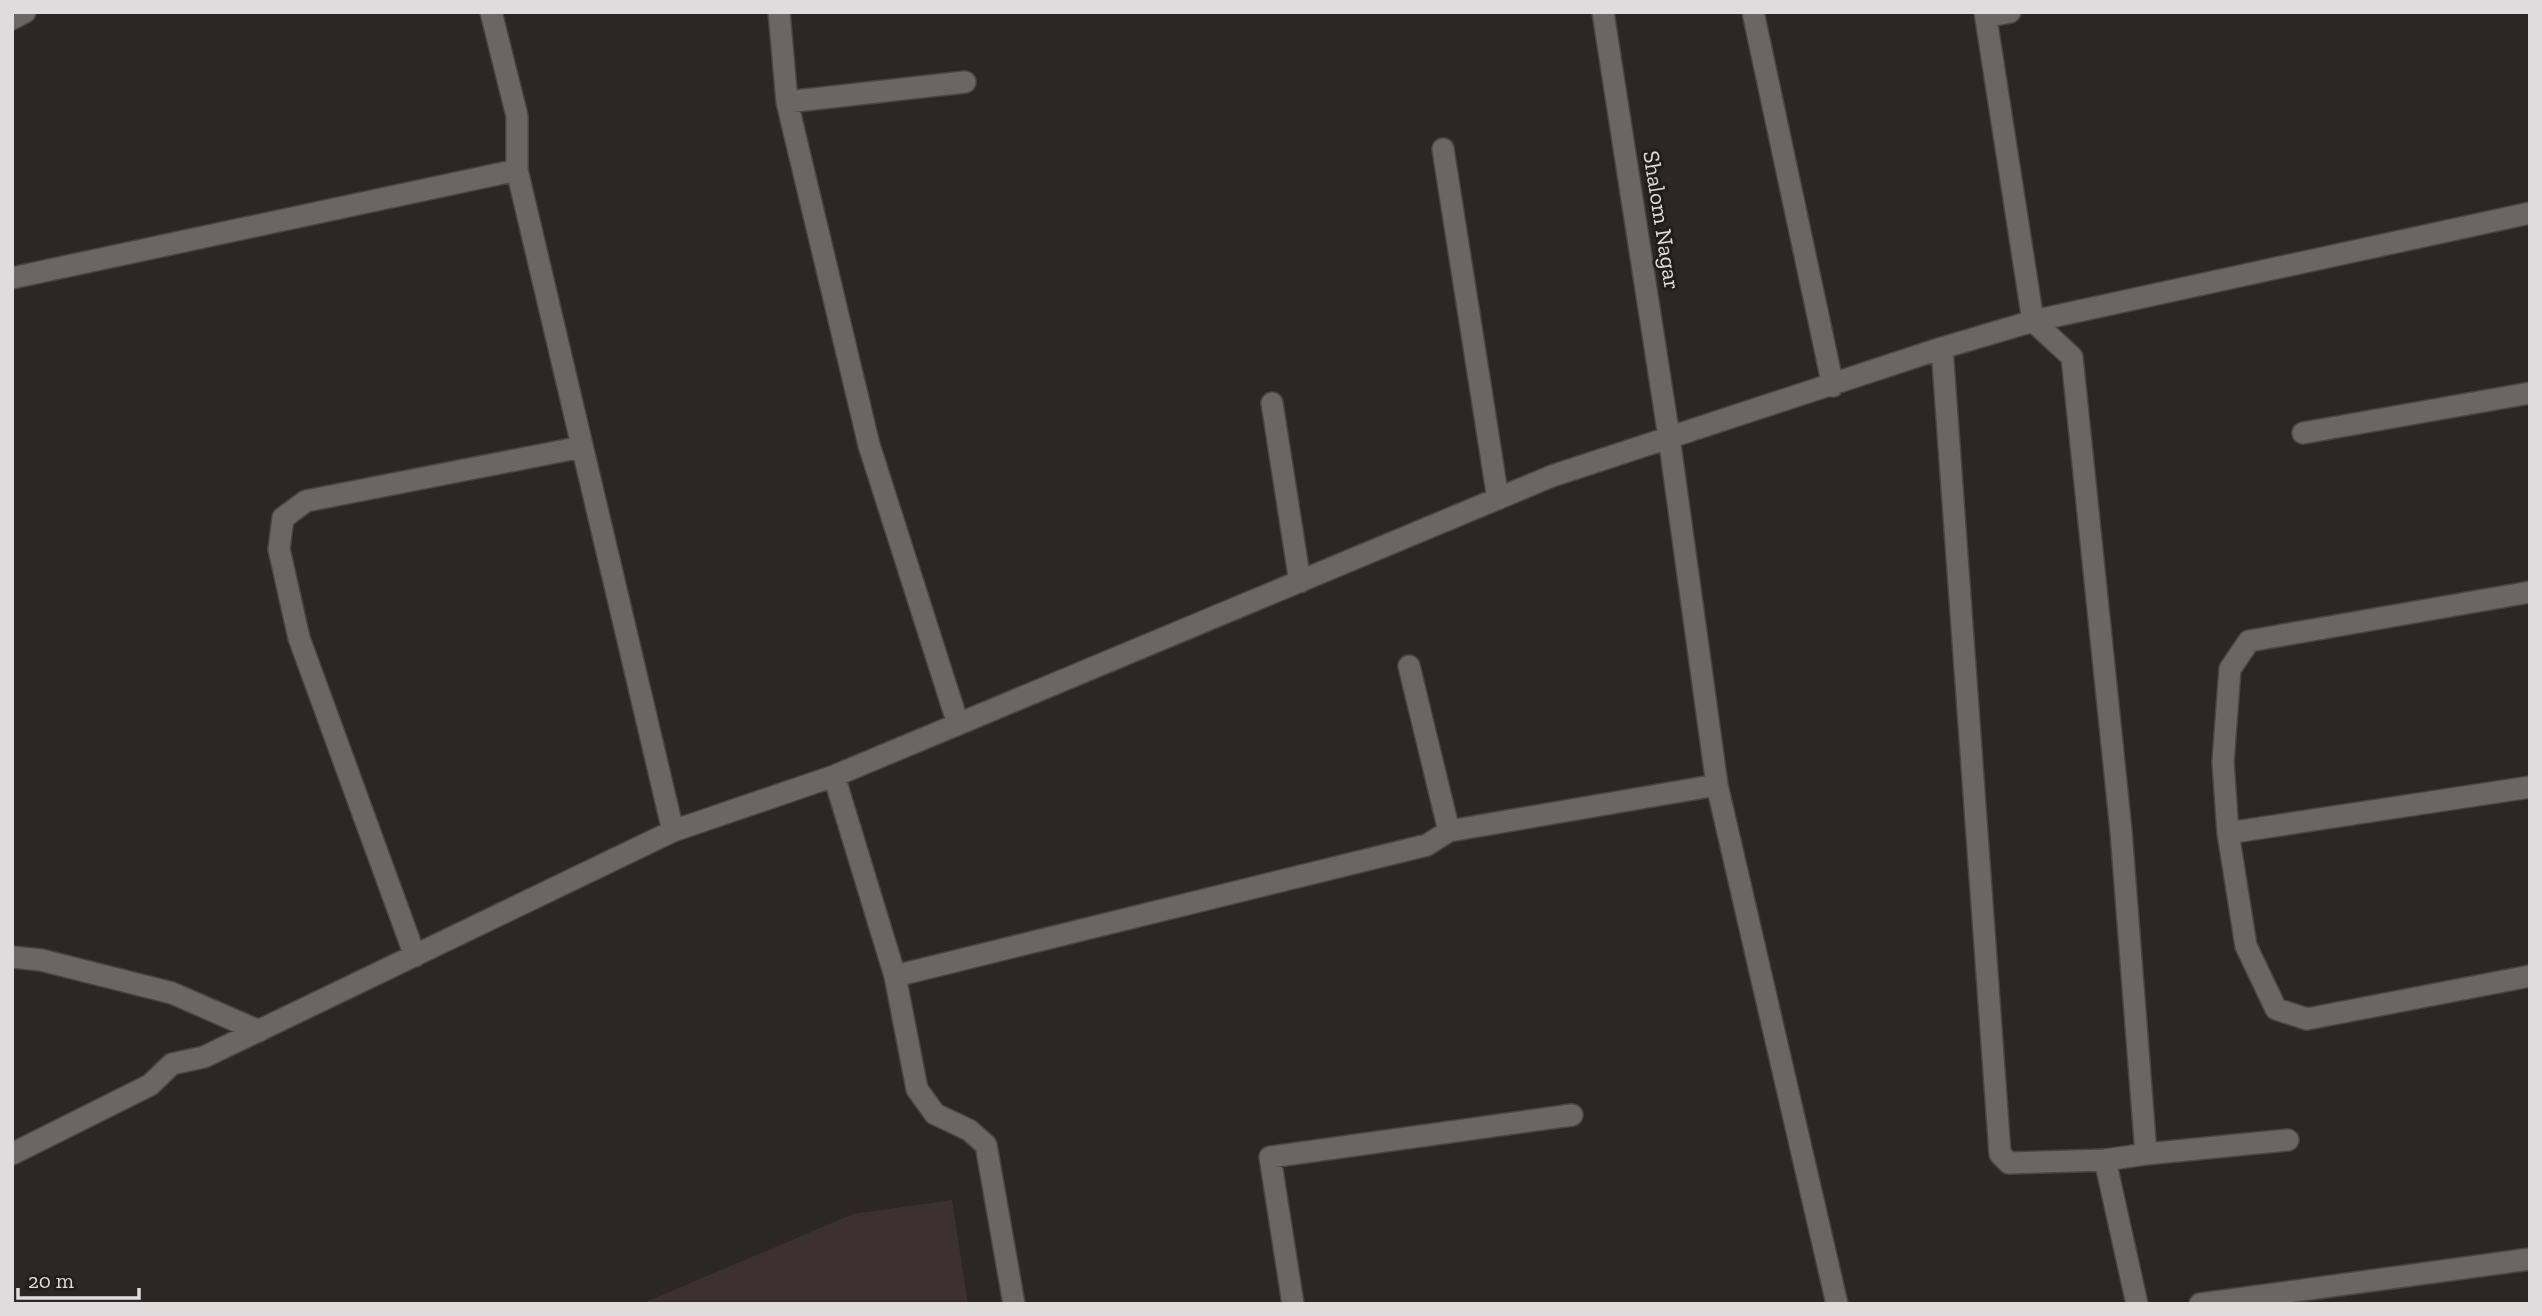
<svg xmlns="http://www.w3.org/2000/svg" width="2542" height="1316" viewBox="0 0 2542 1316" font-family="'Zilla Slab',serif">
<rect width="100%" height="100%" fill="#2c2627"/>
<path fill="#3c3032" d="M952,1200L968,1304H641L853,1214Z"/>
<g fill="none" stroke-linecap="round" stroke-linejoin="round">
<defs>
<path id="minor" d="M491,12L517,116V170L673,831
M779,12L787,102L869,445L958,724
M1603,12L1669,437L1717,785L1837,1304
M1753,12L1833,386
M1986,17L2010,12
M12,19L25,12
M787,102L965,82
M1443,149L1498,499
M12,278L517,170
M2033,321L2072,357L2121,831L2146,1154L2105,1160L2137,1304
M2033,321L2530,213
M1942,348L2000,1154L2009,1163L2105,1160
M1272,403L1300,582
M2303,433L2530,393
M2530,592L2249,641L2230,669L2223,762L2228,833L2246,946L2276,1009L2307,1019L2530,976
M1409,666L1449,831
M2228,833L2530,787
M415,956L299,638L279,549L283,518L306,501L582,447
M12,957L41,960L172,993L259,1031
M895,976L1427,845L1449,831L1717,785
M12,1154L150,1085L172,1064L204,1057L673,831L834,776
M2146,1154L2288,1140
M1014,1304L986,1145L969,1130L935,1114L917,1089L895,976L834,776L1552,476L1942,348L2033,321L1985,12
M1293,1304L1270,1157L1572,1115
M2200,1304L2530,1259"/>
</defs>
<use href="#minor" stroke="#494445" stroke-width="24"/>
<use href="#minor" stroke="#6c6565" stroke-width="21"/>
</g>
<g text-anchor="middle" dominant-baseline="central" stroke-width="6" stroke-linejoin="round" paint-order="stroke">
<g font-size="23" fill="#e0dcdd" stroke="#221d1d">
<text transform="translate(1662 220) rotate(81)">Shalom Nagar</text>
</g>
</g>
<rect width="2542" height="1316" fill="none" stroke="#e0dcdd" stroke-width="28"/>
<path d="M18 1288v10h121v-10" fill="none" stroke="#e0dcdd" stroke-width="3.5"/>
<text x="28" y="1288" font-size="21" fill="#e0dcdd" stroke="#221d1d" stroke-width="5" paint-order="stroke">20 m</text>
</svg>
